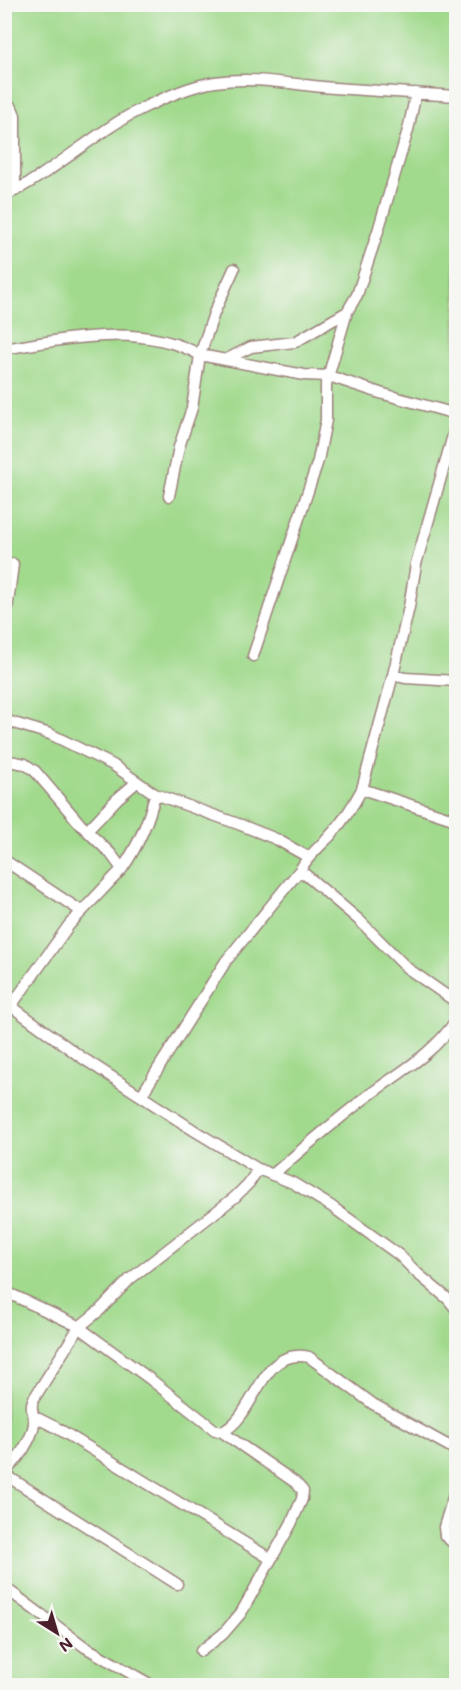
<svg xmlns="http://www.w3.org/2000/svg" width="461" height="1690" viewBox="0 0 461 1690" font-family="Mali,sans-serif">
<rect width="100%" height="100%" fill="#f6f6f2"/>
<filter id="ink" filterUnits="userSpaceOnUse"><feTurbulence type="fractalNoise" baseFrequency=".0167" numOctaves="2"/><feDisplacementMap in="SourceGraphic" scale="12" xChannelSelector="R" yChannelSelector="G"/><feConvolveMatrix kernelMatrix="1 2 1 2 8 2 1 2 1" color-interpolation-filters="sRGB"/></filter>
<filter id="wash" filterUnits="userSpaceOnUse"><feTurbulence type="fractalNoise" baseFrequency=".008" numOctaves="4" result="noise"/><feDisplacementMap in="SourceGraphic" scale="24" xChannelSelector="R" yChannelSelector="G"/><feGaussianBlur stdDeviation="1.35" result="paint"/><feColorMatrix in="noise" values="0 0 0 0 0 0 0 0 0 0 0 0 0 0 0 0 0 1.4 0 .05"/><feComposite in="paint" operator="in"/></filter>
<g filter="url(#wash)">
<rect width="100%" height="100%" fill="#eee6cc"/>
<path fill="#a1da8d" stroke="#767c5c" stroke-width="1.5" d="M5,5H456V1685L5,1686Z"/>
</g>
<g filter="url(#ink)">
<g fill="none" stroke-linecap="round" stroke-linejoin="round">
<defs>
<path id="minor" d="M4,101L12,108L15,115V191
M4,196C54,173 94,132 143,108C166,97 190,86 215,82C255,76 295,85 334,88C375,91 416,93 456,96
M4,349C67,339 141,322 200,355L304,375L329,376L380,393L456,414
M225,360L251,347L295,342L347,312
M456,425L416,564L409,607L393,675L405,678L456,681
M169,496L179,447L192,408L200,355L214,313L234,269
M4,633L13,564
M253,656L318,461L326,420V384L347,312L357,295L378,231L408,130L416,93
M4,720L50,734L113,765L155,794L241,825L276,839L308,857
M4,760L25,764L35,771L81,825L111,854L122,869L69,925L11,1006
M362,789L393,675
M87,831L117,799L137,782
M4,860L81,911
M122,869C138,846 149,821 155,794
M300,870L359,920L407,968L456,1002
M4,1001L81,1057L195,1131L258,1169L293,1183L331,1206L399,1255L418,1274L448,1299L456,1309
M141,1096L226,961L300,870C308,856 318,848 329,837C342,823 353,806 362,789L456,820
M272,1175C304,1148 336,1120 369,1095C400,1072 435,1053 456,1020
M4,1291L76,1325L150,1379L215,1430L222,1432C257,1416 259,1346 309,1357L373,1404L456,1450
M33,1416L57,1428L271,1559
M4,1472C16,1463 33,1438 34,1423C35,1414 29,1410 33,1400L79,1327L100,1310L130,1279L235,1197L249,1183L258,1169
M4,1474L177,1584
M456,1488L444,1527L445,1536L456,1545
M4,1587L85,1647L153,1686
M201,1651L223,1634L241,1613L291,1524L302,1499L303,1491L296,1483L222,1432"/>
</defs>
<use href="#minor" stroke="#9c827c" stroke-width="13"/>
<use href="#minor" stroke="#fff" stroke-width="10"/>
</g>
</g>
<rect width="461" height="1690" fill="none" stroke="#f6f6f2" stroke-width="24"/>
<g transform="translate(57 1633) rotate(143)" stroke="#f6f6f2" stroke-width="4.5" paint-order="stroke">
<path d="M0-4.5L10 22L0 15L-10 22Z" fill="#4a1f2b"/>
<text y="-9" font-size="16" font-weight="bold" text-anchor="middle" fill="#4a1f2b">N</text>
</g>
</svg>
